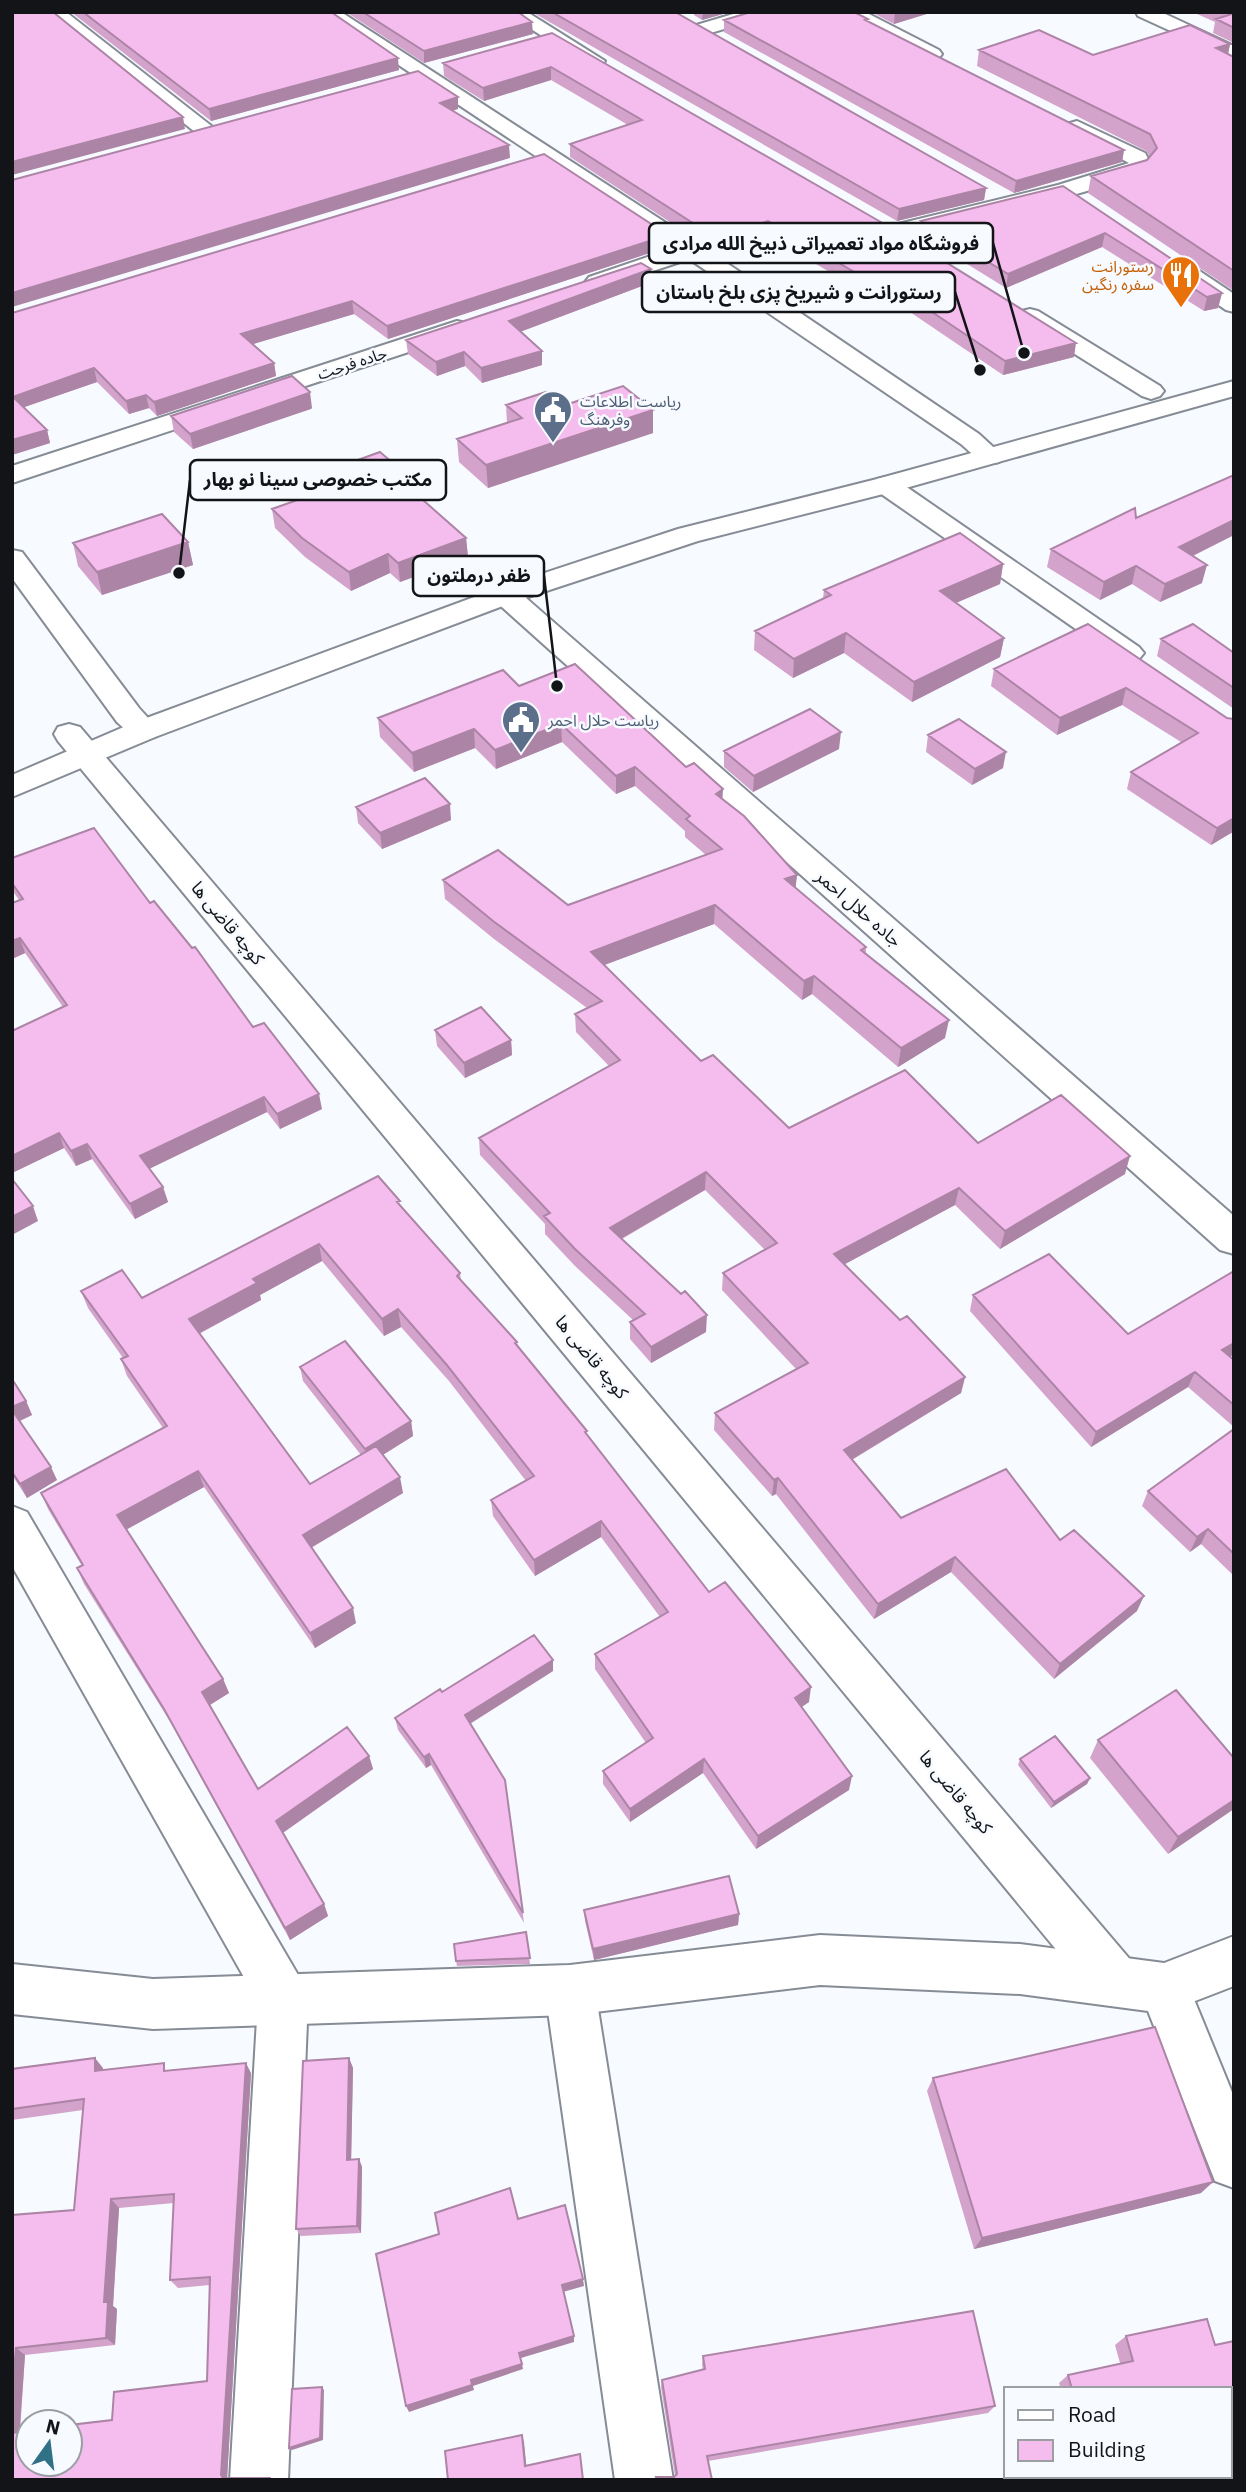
<svg xmlns="http://www.w3.org/2000/svg" width="1246" height="2492" viewBox="0 0 1246 2492" font-family="'IBM Plex Sans','Noto Sans Arabic',sans-serif">
<rect width="100%" height="100%" fill="#f7fafe"/>
<g fill="none" stroke-linecap="round" stroke-linejoin="round">
<defs>
<path id="street" d="M45,12H66L214,128L218,132L214,136H200Z
M319,12H341L700,245L979,434L1003,456L999,462C982,466 974,455 961,444L689,259L605,287H589L585,282L589,277L674,248Z
M504,12H527L605,61L602,65H588Z
M740,12H771L769,16L700,36L690,30L693,26Z
M841,12H865L939,50L942,54L939,58H925Z
M1077,121L1145,153L1151,164L1142,175L1073,195L894,239L886,237L883,232L886,227L1058,185L1129,163L1070,131L1066,127L1070,123Z
M1178,260L1186,262L1234,294V312L1226,310L1170,272L1166,267L1170,262Z
M1030,309L1038,311L1160,386L1164,391L1160,396L1151,399L1142,396L1022,321L1018,316L1022,311Z
M457,321L466,323L469,328L466,333L12,483V466Z
M886,477L895,479L1139,647L1144,653L1139,659L1129,662L1119,659L877,491L873,485L877,479Z
M12,550L22,552L139,708L159,730L155,737C137,741 130,734 117,722L12,578Z
M485,569L495,571L1234,1216V1254L1220,1250L475,583L471,577L475,571Z
M69,724L80,727L1133,1963L1140,1981L1133,1999L1115,2006L1097,1999L58,741L54,734L58,727Z
M12,1506L27,1512L301,1980L308,1998L288,2480H230L258,2002L12,1566Z
M1234,1936V1986L1164,2013L1146,2006L1139,1988L1146,1970Z
M570,1965L588,1972L595,1990L673,2480H615L545,1990L552,1972Z"/>
<path id="secondary" d="M1136,12H1161L1234,46V60L1138,16Z
M1234,381V396L895,491L698,541L516,601L155,737L12,797V775L133,723L496,589L678,529L877,479Z
M820,1935L1020,1944L1164,1963L1182,1970L1234,2097V2188L1215,2181L1148,2011L1020,1994L820,1985L570,2015L153,2029L12,2014V1964L153,1979L570,1965Z"/>
</defs>
<use href="#street" stroke="#868c95" stroke-width="4"/>
<use href="#secondary" stroke="#868c95" stroke-width="4"/>
<use href="#street" fill="#fff" fill-rule="evenodd"/>
<use href="#secondary" fill="#fff" fill-rule="evenodd"/>
</g>
<path fill="#d3a3cc" fill-rule="evenodd" d="M71,12H331L399,70L211,121Z
M346,12H518L533,34L424,63Z
M532,12H675L986,188L984,200L897,221Z
M694,12H730L702,20L694,15Z
M871,12H933L894,24Z
M1197,12H1234V43L1213,33L1215,22L1197,14Z
M868,19V21L1124,150L1122,162L1014,193L724,32V20Z
M552,33L1074,357L1003,375L876,289L865,293L767,235L750,241L745,237L716,247L701,237L696,239L570,157V144L628,125L551,80L484,101L444,76L443,63Z
M1230,44L1228,54L1234,57V291L1088,193L1091,176L1147,160L1150,157L1146,151L977,66L979,50L1093,55Z
M1063,186L1222,293L1218,308L1204,311L1102,247L1006,288L920,235L921,221Z
M668,247L388,339L354,314L253,344L274,363L276,376L157,416L149,408L129,414L97,382L24,407L47,430L50,443L12,455V313Z
M650,283L520,332L542,351V365L482,383L465,366L437,376L408,354L406,340Z
M506,405L562,406L653,433L488,488L459,462L457,439L507,423Z
M312,408L193,449L174,432L171,416Z
M1234,475V535L1193,556L1202,583L1160,602L1132,584L1100,600L1047,567L1051,549L1136,518Z
M291,484L416,494L466,538L468,557L400,582L390,573L351,591L305,557L275,528L272,509L294,502Z
M188,542L193,565L102,595L78,566L73,543Z
M1003,564L1000,584L956,603L1004,638L1000,657L912,702L844,653L793,678L754,650L755,631L823,598L824,590Z
M1088,624L1227,718L1234,719V835L1231,833L1211,845L1127,789L1131,772L1181,742L1122,705L1057,735L991,686L994,669Z
M1161,639L1234,653V709L1157,656Z
M519,686L686,767L723,799L797,875L795,888L866,947V953L945,1038L898,1067L812,994L802,1000L714,924L604,965L701,1061L789,1128L978,1143L1125,1174L1000,1249L955,1205L845,1264L900,1320L965,1377L961,1393L852,1460L901,1518L1060,1540L1137,1611L1054,1679L951,1572L874,1619L776,1494L772,1496L714,1430L715,1413L796,1369L722,1290L723,1273L765,1250L705,1190L622,1239L706,1332L651,1363L630,1339V1322L633,1320L575,1266L545,1234V1224L480,1155L479,1138L609,1066L576,1032L575,1014L587,1008L494,939L445,899L443,880L568,905L706,855L685,837V831L635,786L616,794L562,742L496,769L475,748L414,772L380,737L378,718Z
M928,735L1003,768L972,785L926,752Z
M839,749L753,792L724,767V751Z
M356,807L451,820L382,849L358,823Z
M12,858L150,903L322,1109L280,1129L267,1112L149,1168L163,1187L168,1202L135,1219L92,1159L76,1166L64,1148L12,1173L63,1007L25,953L12,959L19,900L12,890Z
M435,1030L511,1040L512,1055L465,1078L437,1046Z
M400,1205L460,1273L461,1280L517,1342L518,1347L587,1431V1435L709,1592L809,1702L801,1707L849,1790L756,1849L703,1773L630,1822L603,1784V1771L646,1743L595,1669V1654L660,1617L601,1537L535,1576L493,1516L491,1500L526,1481L449,1381L401,1327L384,1336L322,1261L260,1295L261,1300L199,1334L310,1484L361,1455L303,1381L300,1367L411,1421L413,1436L383,1455L403,1493L311,1548L356,1623L315,1648L204,1487L126,1529L223,1679L229,1693L210,1705L258,1789L369,1756L373,1769L283,1833L324,1904L328,1916L290,1940L171,1723L84,1584L77,1568L82,1566L48,1509L41,1493L163,1428L127,1376L121,1359L123,1358L88,1308L81,1291L142,1298Z
M973,1295L1128,1334L1234,1354L1230,1357L1234,1360V1427L1188,1387L1091,1447L970,1311Z
M12,1379L26,1401L32,1415L20,1421L57,1480L27,1498L12,1475Z
M1234,1429V1576L1201,1544L1190,1552L1142,1506L1148,1491Z
M553,1671L470,1724L505,1780L524,1923L431,1765L426,1768L398,1730L395,1718L442,1692Z
M1098,1740L1234,1758L1168,1854L1090,1758Z
M1020,1759L1090,1778L1087,1784L1051,1808L1018,1765Z
M584,1910L739,1914L738,1925L594,1960L585,1921Z
M526,1932L530,1964L457,1966L456,1961Z
M349,2058L353,2068L351,2159H359L362,2167L361,2233L301,2236L296,2229Z
M103,2068V2070H169L251,2073L227,2478H270L273,2480H12V2215L74,2210L83,2110L12,2120V2069ZM174,2203L170,2280L178,2288L210,2285L207,2381L112,2420L20,2432L25,2355L115,2345L117,2309L113,2306L119,2208Z
M933,2078L1201,2193L974,2249L927,2091Z
M1207,2319L1215,2345L1234,2341V2480H1086L1085,2476H1230V2389H1061L1059,2383L1068,2375L1120,2363L1115,2345L1126,2336Z
M703,2356L995,2406L988,2413L708,2461L712,2480H656V2477H674L675,2476L661,2387L662,2380L703,2370L702,2364Z"/>
<path fill="#ac84a6" d="M703,12H730L702,20Z
M895,12H933L894,24Z
M532,22L533,34L424,63V51Z
M1230,44L1227,60L1216,48Z
M398,58L399,70L211,121L209,109Z
M551,67V80L484,101L483,88Z
M458,97V109L441,115L440,103Z
M183,117L185,129L12,175V162Z
M509,145L510,158L12,307V293Z
M1124,150L1122,162L1014,193L1016,181Z
M986,188L984,200L897,221L899,209Z
M768,221L767,235L750,241L751,227Z
M745,223V237L716,247L717,233Z
M701,224V237L696,239V225Z
M1105,233L1102,247L1006,288L1008,274Z
M668,235V247L388,339L387,326Z
M651,269L650,283L509,336V321Z
M877,275L876,289L865,293L866,279Z
M1222,293L1218,308L1204,311L1207,297Z
M352,301L354,314L243,347L241,334Z
M1076,343L1074,357L1003,375L1005,361Z
M542,351V365L482,383L481,368Z
M464,352L465,366L437,376L436,362Z
M274,363L276,376L157,416L154,402Z
M94,368L97,382L16,410L13,397Z
M310,392L312,408L311,409L193,449L190,434Z
M146,395L149,408L129,414L126,401Z
M653,410V433L488,488L486,465Z
M47,430L50,443L12,455V440Z
M415,482L417,501L406,485Z
M1234,520V535L1174,565L1179,547Z
M466,538L468,557L400,582L398,563Z
M188,542L193,565L102,595L97,572Z
M388,554L390,573L351,591L349,572Z
M1003,564L1000,584L937,611L940,591Z
M1207,565L1202,583L1160,602L1165,584Z
M1136,566L1132,584L1100,600L1104,582Z
M846,633L844,653L793,678L794,659Z
M1004,638L1000,657L912,702L914,682Z
M1126,688L1122,705L1057,735L1060,718Z
M561,724L562,742L496,769L495,750Z
M474,729L475,748L414,772L412,753Z
M841,732L839,749L753,792L754,776Z
M1006,752L1003,768L972,785L975,769Z
M635,767V786L616,794V776Z
M723,789L722,808L716,794Z
M450,804L451,820L382,849L380,833Z
M1234,818V825L1231,833L1211,845L1217,828Z
M797,875L795,893L785,879Z
M715,905L714,924L591,970V952Z
M20,938L25,953L12,959V941Z
M814,976L812,994L802,1000L804,981Z
M949,1020L945,1038L898,1067L901,1048Z
M511,1040L512,1055L465,1078L464,1063Z
M319,1094L322,1109L280,1129L277,1114Z
M264,1097L267,1112L145,1171L140,1156Z
M59,1133L64,1148L12,1173V1156Z
M87,1144L92,1159L76,1166L71,1151Z
M1130,1156L1125,1174L1000,1249L1005,1231Z
M706,1172L705,1190L610,1245V1228Z
M163,1187L168,1202L135,1219L130,1204Z
M959,1188L955,1205L832,1271L834,1254Z
M33,1206L38,1221L12,1235V1217Z
M319,1244L322,1261L260,1295L261,1300L194,1336L189,1319L253,1279Z
M398,1309L401,1327L384,1336L382,1319Z
M707,1315L706,1332L651,1363V1347Z
M1234,1343V1354L1215,1366L1222,1350Z
M1195,1372L1188,1387L1091,1447L1096,1432Z
M965,1377L961,1393L841,1466L844,1450Z
M26,1401L32,1415L17,1422L12,1411V1407Z
M411,1421L413,1436L368,1464L365,1449Z
M51,1467L57,1480L27,1498L20,1484Z
M198,1471L204,1487L124,1531L117,1515Z
M400,1477L403,1493L307,1550L303,1535Z
M778,1478L776,1494L772,1496L774,1480Z
M601,1521V1537L535,1576L534,1560Z
M1208,1529L1201,1544L1190,1552L1197,1537Z
M955,1557L951,1572L874,1619L878,1604Z
M1144,1596L1137,1611L1054,1679L1060,1664Z
M353,1608L356,1623L315,1648L310,1633Z
M553,1660V1671L466,1726L465,1715Z
M223,1679L229,1693L208,1706L202,1692Z
M811,1687L809,1702L793,1713L795,1698Z
M429,1754L431,1765L426,1768L424,1757Z
M369,1756L373,1769L281,1834L276,1821Z
M704,1759L703,1773L630,1822V1809Z
M852,1776L849,1790L756,1849L758,1836Z
M1090,1778L1087,1784L1051,1808L1054,1802Z
M1234,1800V1809L1168,1854L1178,1837Z
M324,1904L328,1916L290,1940L285,1928Z
M739,1914L738,1925L594,1960L593,1949Z
M95,2058L103,2068V2081L95,2071Z
M349,2058L353,2068L351,2168L347,2160Z
M246,2063L251,2073L227,2480H226L221,2475Z
M359,2159L362,2167L361,2233L357,2226Z
M1213,2182L1201,2193L974,2249L982,2238Z
M111,2199L119,2208L113,2306L117,2309L115,2345L106,2338L104,2302Z
M583,2279L584,2286L563,2292L562,2285Z
M574,2336V2342L521,2358L519,2353Z
M16,2348L25,2355L19,2438L12,2435V2391Z
M522,2364L523,2369L473,2386L474,2390L409,2412L406,2406L471,2380Z
M322,2387L324,2390L323,2440L292,2450L289,2448Z
M522,2435L524,2442L527,2472L525,2466Z"/>
<path fill="#f5bded" stroke="#ac84a6" stroke-width="2" d="M12,12H53L183,117L12,162Z
M83,12H331L398,58L209,109Z
M363,12H518L532,22L424,51Z
M552,12H675L986,188L899,209Z
M751,12H854L868,19L865,20L1124,150L1016,181L724,20Z
M1227,12H1234V28L1216,19L1232,14Z
M1190,25L1230,44L1216,48L1234,57V271L1091,176L1147,160L1157,148L1150,134L979,50L1039,30L1093,55Z
M552,33L886,225L1076,343L1005,361L877,275L866,279L768,221L751,227L745,223L717,233L701,224L696,225L570,144L642,120L551,67L483,88L443,63Z
M418,71L458,97L440,103L509,145L12,293V180Z
M544,154L668,235L387,326L352,301L241,334L274,363L154,402L146,395L126,401L94,368L13,397L47,430L12,440V313Z
M1063,186L1222,293L1207,297L1105,233L1008,274L921,221Z
M641,263L651,269L509,321L542,351L481,368L464,352L436,362L406,340Z
M292,376L310,392L309,393L190,434L171,416Z
M623,386L653,410L486,465L457,439L522,418L506,405L546,392L562,406Z
M380,452L415,482L406,485L466,538L398,563L388,554L349,572L302,538L272,509L306,497L291,484Z
M1234,475V520L1179,547L1207,565L1165,584L1136,566L1104,582L1051,549L1135,508L1136,518Z
M162,514L188,542L97,572L73,543Z
M960,533L1003,564L940,591L1004,638L914,682L846,633L794,659L755,631L831,595L824,590Z
M1088,624L1227,718L1234,719V818L1217,828L1131,772L1198,733L1126,688L1060,718L994,669Z
M1193,624L1234,653V688L1161,639Z
M575,664L686,767L694,763L723,789L716,794L744,816L797,875L785,879L866,947L861,950L949,1020L901,1048L814,976L804,981L715,905L591,952L701,1061L713,1055L789,1128L905,1070L978,1143L1061,1095L1130,1156L1005,1231L959,1188L834,1254L900,1320L907,1316L965,1377L844,1450L901,1518L1006,1469L1060,1540L1074,1530L1144,1596L1060,1664L955,1557L878,1604L778,1478L774,1480L715,1413L808,1363L723,1273L777,1243L706,1172L610,1228L681,1294L685,1291L707,1315L651,1347L630,1322L645,1314L575,1249L544,1216L550,1213L479,1138L620,1060L575,1014L602,1001L493,921L443,880L498,850L568,905L722,849L686,819L690,816L635,767L616,776L561,724L495,750L474,729L412,753L378,718L503,670L519,686Z
M810,709L841,732L754,776L724,751Z
M959,719L1006,752L975,769L928,735Z
M425,778L450,804L380,833L356,807Z
M94,828L150,903L154,901L192,948L195,947L253,1027L264,1023L319,1094L277,1114L264,1097L140,1156L163,1187L130,1204L87,1144L71,1151L59,1133L12,1156V1031L67,1005L20,938L12,941V903L23,899L12,883V858Z
M481,1007L511,1040L464,1063L435,1030Z
M378,1176L400,1201L397,1202L460,1273L457,1276L517,1342L515,1343L587,1431L585,1432L709,1592L725,1582L811,1687L795,1698L852,1776L758,1836L704,1759L630,1809L603,1771L653,1738L595,1654L668,1612L601,1521L534,1560L491,1500L534,1476L446,1364L398,1309L382,1319L319,1244L253,1279L257,1283L189,1319L310,1484L376,1446L400,1477L303,1535L353,1608L310,1633L198,1471L117,1515L223,1679L202,1692L258,1789L347,1727L369,1756L276,1821L324,1904L285,1928L164,1709L77,1568L83,1565L41,1493L167,1426L121,1359L128,1356L81,1291L122,1270L142,1298Z
M12,1179L33,1206L12,1217Z
M1049,1254L1128,1334L1234,1271V1343L1222,1350L1234,1360V1405L1195,1372L1096,1432L973,1295Z
M345,1341L411,1421L365,1449L300,1367Z
M12,1379L26,1401L12,1407Z
M12,1410L51,1467L20,1484L12,1472Z
M1234,1429V1554L1208,1529L1197,1537L1148,1491Z
M534,1635L553,1660L465,1715L505,1780L523,1913L429,1754L424,1757L395,1718L440,1689L442,1692Z
M1176,1690L1234,1758V1800L1178,1837L1098,1740Z
M1055,1736L1090,1778L1054,1802L1020,1759Z
M729,1876L739,1914L593,1949L584,1910Z
M526,1932L530,1958L456,1961L454,1944Z
M1155,2027L1213,2182L982,2238L933,2078Z
M95,2058V2071L164,2063V2071L246,2063L221,2475L223,2478H270L271,2480H12V2433L28,2431V2464H70V2425L112,2420L114,2392L207,2381L210,2277L170,2280L174,2194L111,2199L104,2302H108L106,2338L16,2348L12,2391V2215L74,2210L84,2099L12,2109V2069Z
M349,2058L347,2160L359,2159L357,2226L296,2229L303,2061Z
M510,2188L518,2219L565,2205L583,2279L562,2285L574,2336L519,2353L522,2364L471,2380L472,2385L406,2406L376,2254L439,2234L435,2213Z
M973,2311L995,2406L707,2456L712,2480H657L656,2477H674L677,2474L662,2380L705,2369L703,2356Z
M1207,2319L1215,2345L1234,2341V2480H1098L1097,2476H1230V2389H1072L1068,2375L1133,2361L1126,2336Z
M322,2387L320,2438L289,2448L292,2389Z
M522,2435L525,2466L580,2454L583,2480H448L445,2451Z"/>
<defs>
<symbol id="restaurant-pin" viewBox="-11 -11 22 30"><path d="M0 17L-7.5 6A9.5 9.5 0 1 1 7.5 6Z" fill="#e8710a" stroke="#f7fafe"/><path d="M-5-6h1v4h1v-4h1v4h1v-4h1v5L-1.5 .5V6h-2V.5L-5-1ZM5-6V6H3V1.5H1.5Q1.5-4 5-6Z" fill="#fff"/></symbol>
<symbol id="civic-pin" viewBox="-11 -11 22 30"><path d="M0 17L-7.5 6A9.5 9.5 0 1 1 7.5 6Z" fill="#5c6f8a" stroke="#f7fafe"/><path d="M-.6-6.5H3V-4.5H.6V-3L4-1V1h2V6H-6V1h2V-1L-.6-3ZM-1.2 2.5V6h2.4V2.5Z" fill="#fff"/></symbol>
</defs>
<g fill-rule="evenodd">
<use href="#restaurant-pin" x="1159" y="253" width="44" height="60"/>
<use href="#civic-pin" x="531" y="388" width="44" height="60"/>
<use href="#civic-pin" x="499" y="698" width="44" height="60"/>
</g>
<g text-anchor="middle" dominant-baseline="central" stroke-width="5" stroke-linejoin="round" paint-order="stroke">
<g font-size="16" fill="#c56008" stroke="#f7fafe" text-anchor="end">
<text x="1154" y="266">رستورانت<tspan x="1154" dy="18">سفره رنگین</tspan></text>
</g>
<g font-size="16" fill="#121417" stroke="#f7fafe">
<text transform="translate(352 363) rotate(-18)">جاده فرحت</text>
</g>
<g font-size="16" fill="#4e5e75" stroke="#f7fafe" text-anchor="start">
<text x="580" y="401">ریاست اطلاعات<tspan x="580" dy="18">وفرهنگ</tspan></text>
<text x="548" y="720">ریاست حلال احمر</text>
</g>
<g font-size="18" fill="#121417" stroke="#f7fafe">
<text transform="translate(859 908) rotate(41)">جاده حلال احمر</text>
<text transform="translate(228 923) rotate(50)">کوچه قاضی ها</text>
<text transform="translate(592 1357) rotate(50)">کوچه قاضی ها</text>
<text transform="translate(956 1792) rotate(50)">کوچه قاضی ها</text>
</g>
</g>
<path fill="none" stroke="#121417" stroke-width="2.5" d="M1024 353L993 243M980 370L955 292M179 573L190 480M557 686L544 576"/>
<g fill="#121417" stroke="#f7fafe" stroke-width="2.5">
<circle cx="1024" cy="353" r="7"/>
<circle cx="980" cy="370" r="7"/>
<circle cx="179" cy="573" r="7"/>
<circle cx="557" cy="686" r="7"/>
</g>
<g fill="#f7fafe" stroke="#121417" stroke-width="2.5">
<rect x="649" y="223" width="344" height="40" rx="7"/>
<rect x="642" y="272" width="313" height="40" rx="7"/>
<rect x="190" y="460" width="256" height="40" rx="7"/>
<rect x="413" y="556" width="131" height="40" rx="7"/>
</g>
<g font-size="19" text-anchor="middle" font-weight="bold" fill="#121417">
<text x="821" y="250">فروشگاه مواد تعمیراتی ذبیخ الله مرادی</text>
<text x="799" y="299">رستورانت و شیریخ پزی بلخ باستان</text>
<text x="318" y="486">مکتب خصوصی سینا نو بهار</text>
<text x="479" y="582">ظفر درملتون</text>
</g>
<rect width="1246" height="2492" fill="none" stroke="#121417" stroke-width="28"/>
<rect x="1004" y="2387" width="228" height="91" fill="#f7fafe" stroke="#9b9ea2" stroke-width="2"/>
<rect x="1018" y="2410" width="35" height="10" fill="#ffffff" stroke="#9b9ea2" stroke-width="2"/>
<text x="1068" y="2422" font-size="21" fill="#121417">Road</text>
<rect x="1018" y="2440" width="35" height="21" fill="#f5bded" stroke="#9b9ea2" stroke-width="2"/>
<text x="1068" y="2457" font-size="21" fill="#121417">Building</text>
<g transform="translate(49 2443) rotate(14)"><circle r="33" fill="#f7fafe" stroke="#9b9ea2" stroke-width="2"/>
<path d="M0-5L12 26L0 18L-12 26Z" fill="#317185"/>
<text y="-10" font-size="19" font-weight="bold" text-anchor="middle" fill="#121417">N</text>
</g>
</svg>
